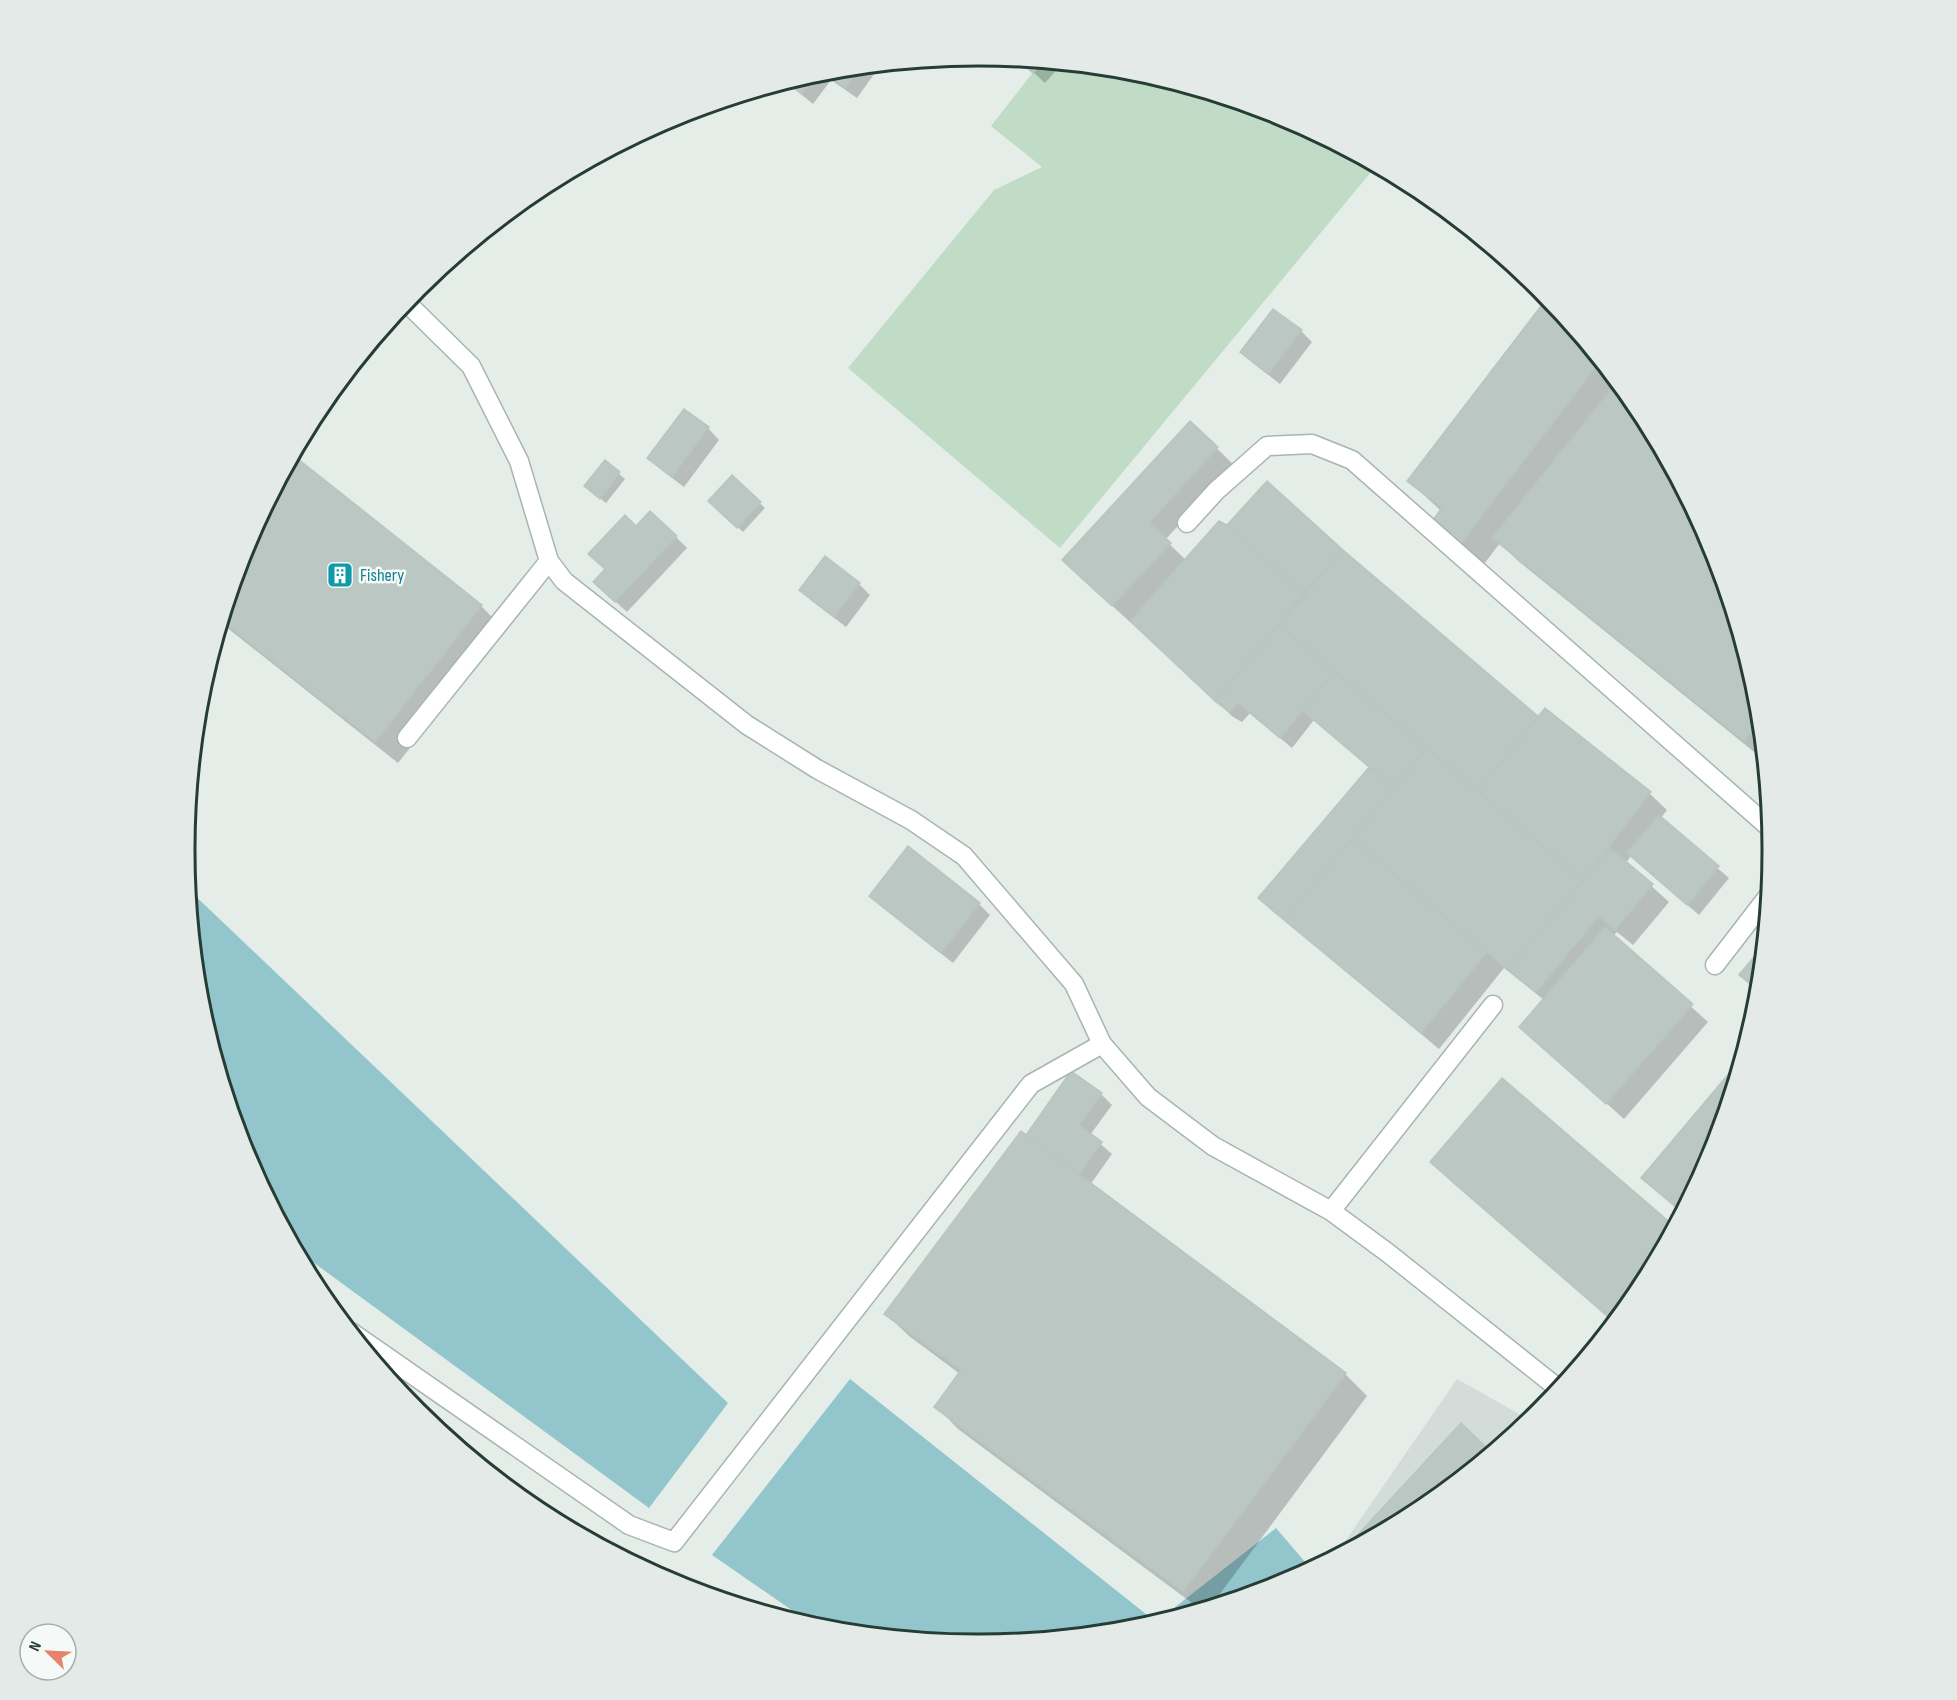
<svg xmlns="http://www.w3.org/2000/svg" width="1957" height="1700" viewBox="0 0 1957 1700" font-family="'Sofia Sans Condensed',sans-serif">
<rect width="100%" height="100%" fill="#e5ede9"/>
<path fill="#d3dcd8" d="M1457,1379L1530,1420L1420,1511L1335,1556Z"/>
<path fill="#c0dcc6" d="M1041,62L1134,71L1283,116L1376,166L1060,548L848,368L994,190L1042,167L991,126Z"/>
<path fill="#92c6cc" d="M188,889L728,1403L649,1508L295,1249L244,1154L199,1005Z
M850,1379L1156,1622L1276,1528L1311,1569L1282,1584L1133,1629L978,1644L823,1629L816,1627L712,1555Z"/>
<path fill="#0003" d="M1019,59L1062,64L1045,83Z
M873,66L877,70L857,98L831,80L813,104L786,82L824,71Z
M1549,298L1639,409L1713,546L1758,695L1764,760L1517,560L1500,543L1484,564L1434,520L1441,511L1409,481Z
M1301,331L1312,342L1280,384L1253,363L1242,352Z
M1190,423L1234,465L1165,540L1186,560L1228,527L1267,483L1342,551L1539,719L1546,711L1650,794L1667,810L1660,819L1729,878L1699,915L1631,856L1626,863L1669,902L1633,945L1617,932L1613,936L1708,1022L1624,1119L1521,1027L1544,1000L1504,968L1439,1049L1271,909L1370,768L1314,720L1292,748L1250,713L1242,722L1233,717L1132,621L1130,622L1081,577Z
M708,428L719,440L684,487L660,469L649,458Z
M292,456L481,606L504,629L398,763L221,623L245,546Z
M605,462L625,479L606,503L591,491Z
M732,477L765,508L743,532L710,501Z
M636,528L676,537L687,548L627,612L606,593Z
M859,584L870,595L846,627L812,601L801,590Z
M908,848L979,904L990,915L953,963L882,907L871,896Z
M1741,1062L1712,1154L1681,1213L1643,1178Z
M1072,1073L1101,1094L1112,1105L1090,1135L1112,1154L1090,1185L1345,1374L1367,1396L1211,1606L1200,1609L958,1429L936,1406L960,1374L909,1336L886,1314L1034,1140Z
M1502,1080L1673,1228L1639,1292L1614,1322L1454,1184L1432,1162Z"/>
<path fill="#bac7c2" stroke="#b8c6bf" stroke-width="1.5" d="M1018,59L1043,62L1033,73Z
M860,67L845,88L822,71H824Z
M817,73L802,94L786,82Z
M1548,297L1600,361L1461,543L1432,521L1442,508L1407,481Z
M1273,309L1302,330L1268,374L1240,352Z
M1617,382L1639,409L1713,546L1758,695L1760,720L1744,741L1492,538Z
M684,409L709,427L672,477L647,458Z
M1190,421L1218,447L1149,523L1171,543L1112,606L1062,560Z
M293,455L482,605L375,742L222,621L245,546Z
M605,460L620,472L600,499L584,486Z
M732,475L761,502L737,528L708,501Z
M1267,481L1343,550L1303,594L1227,525Z
M650,511L677,536L615,602L593,582L605,569L588,554L625,515L636,526Z
M1219,521L1227,525L1303,594L1215,701L1130,621Z
M1343,550L1539,717L1477,791L1279,625Z
M825,556L860,583L834,617L799,590Z
M1279,625L1335,671L1280,738L1238,703L1230,712L1215,701Z
M1335,671L1427,748L1394,788L1302,710Z
M1545,708L1651,792L1583,880L1477,791Z
M1427,748L1583,880L1508,970L1352,839Z
M1370,766L1394,788L1284,920L1258,898Z
M1659,815L1719,866L1687,905L1627,853Z
M1352,839L1487,952L1421,1033L1284,920Z
M908,846L980,903L941,953L869,896Z
M1610,848L1653,884L1615,930L1599,916L1536,992L1508,970Z
M1605,927L1693,1004L1606,1104L1519,1027Z
M1764,945L1759,991L1739,975Z
M1742,1058L1712,1154L1682,1212L1641,1178Z
M1071,1071L1102,1093L1079,1125L1102,1142L1080,1173L1026,1135Z
M1502,1078L1674,1226L1639,1292L1614,1322L1430,1162Z
M1021,1131L1346,1373L1183,1592L934,1407L961,1370L884,1314Z
M1461,1423L1491,1452L1420,1511L1341,1553Z"/>
<g fill="none" stroke-linecap="round" stroke-linejoin="round">
<defs>
<path id="lane" d="M406,302L471,366L519,461L549,561L564,581L747,725L817,769L911,820L964,856L1074,984L1102,1044L1148,1097L1213,1146L1331,1211L1388,1253L1559,1389
M1187,523L1216,491L1267,446L1312,444L1352,460L1771,829
M407,738L549,561
M1715,965L1769,895
M1331,1211L1493,1005
M351,1332L629,1525L674,1542L1031,1084L1102,1044"/>
</defs>
<use href="#lane" stroke="#a8b5b0" stroke-width="21"/>
<use href="#lane" stroke="#fff" stroke-width="18"/>
</g>
<defs>
<symbol id="building-square" viewBox="-11 -11 22 22"><rect x="-9" y="-9" width="18" height="18" rx="4" fill="#0f9aa8" stroke="#f5f9f7"/><path d="M-4-6H4V6H1V3H-1V6H-4ZM-2.5-4.3h1.7v1.8h-1.7ZM.8-4.3h1.7v1.8H.8ZM-2.5-1h1.7V.8h-1.7ZM.8-1h1.7V.8H.8Z" fill="#fff"/></symbol>
</defs>
<g fill-rule="evenodd">
<use href="#building-square" x="325" y="560" width="30" height="30"/>
</g>
<g text-anchor="middle" dominant-baseline="central" stroke-width="5" stroke-linejoin="round" paint-order="stroke">
<g font-size="18" fill="#0d838f" stroke="#f5f9f7" text-anchor="start">
<text x="360" y="575">Fishery</text>
</g>
</g>
<path d="M0 0H1957V1700H0ZM978 66H979A783 783 0 0 1 1762 849V851A783 783 0 0 1 979 1634H978A783 783 0 0 1 195 851V849A783 783 0 0 1 978 66Z" fill="#e4eae8" fill-rule="evenodd"/>
<path fill="none" stroke="#263d36" stroke-width="3" d="M978 66H979A783 783 0 0 1 1762 849V851A783 783 0 0 1 979 1634H978A783 783 0 0 1 195 851V849A783 783 0 0 1 978 66Z"/>
<g transform="translate(48 1652) rotate(294)"><circle r="28" fill="#f5f9f7" stroke="#a2aeaa" stroke-width="1.5"/>
<path d="M0-4.5L10 22L0 15L-10 22Z" fill="#e5836b"/>
<text y="-9" font-size="16" font-weight="bold" text-anchor="middle" fill="#263d36">N</text>
</g>
</svg>
